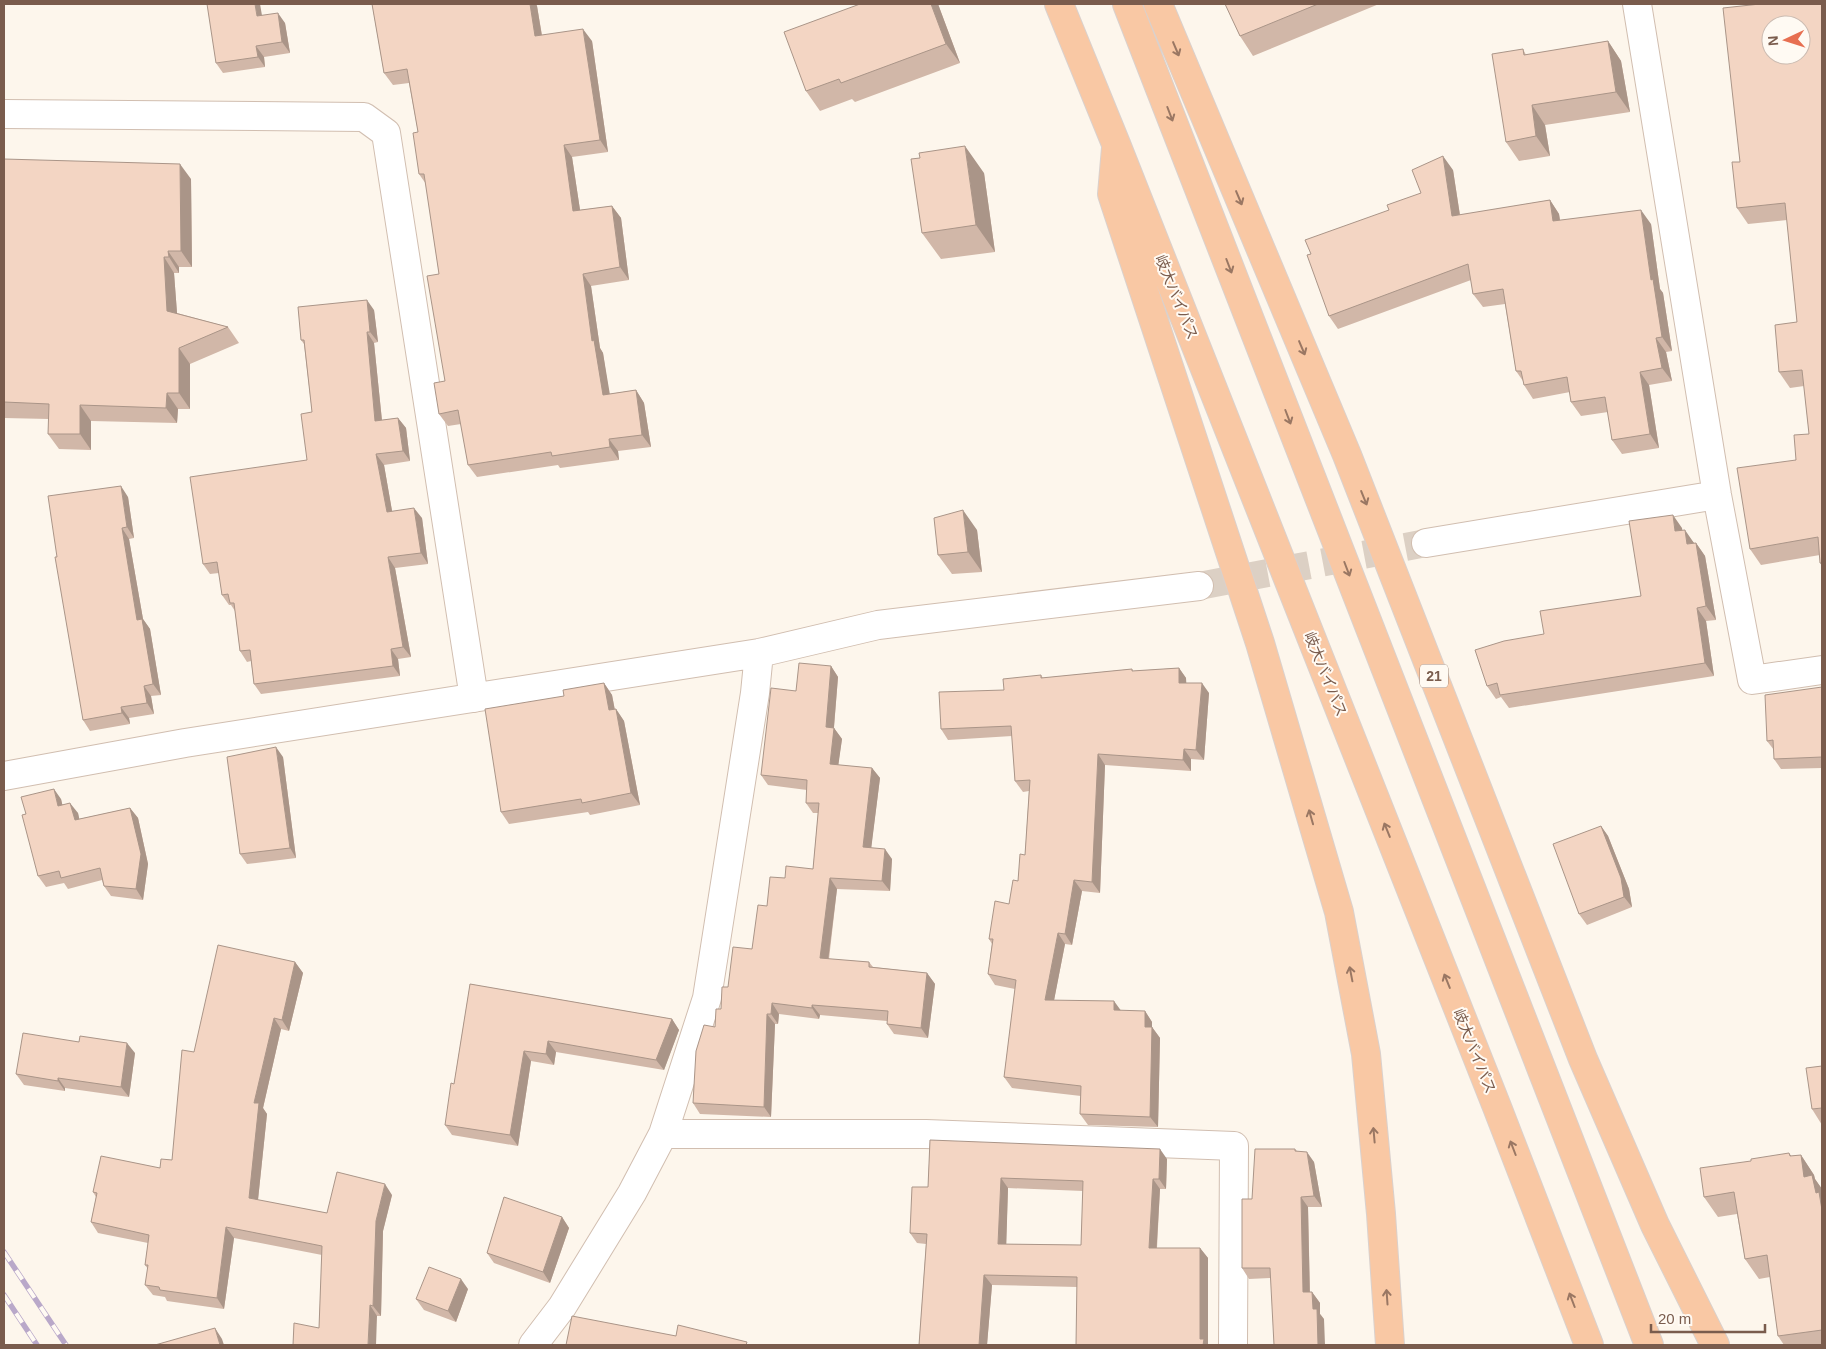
<svg xmlns="http://www.w3.org/2000/svg" width="1826" height="1349" viewBox="0 0 1826 1349" font-family="Helvetica,'Noto Sans JP',sans-serif">
<rect width="100%" height="100%" fill="#fdf6ec"/>
<g fill="none" stroke-linecap="round" stroke-linejoin="round">
<path stroke="#dcd0c4" stroke-width="28" stroke-dasharray="28 14" stroke-linecap="butt" d="M1199,586L1426,543"/>
<defs>
<path id="minor" d="M1637,4L1717,495L1752,680L1822,670
M4,114L364,117L386,133L474,698
M1426,543L1717,495
M4,776L185,743L759,653L878,625L1199,586
M663,1134H926L1234,1146L1233,1345
M533,1345L562,1307L632,1193L663,1134L707,998L755,693L759,653"/>
<path id="trunk" d="M1059,4L1116,144L1497,1107L1589,1345
M1127,4L1649,1345
M1158,4L1347,455L1583,1059L1655,1225L1715,1345
M1116,148L1112,194L1260,643L1339,912L1366,1054L1381,1214L1390,1345"/>
</defs>
<use href="#minor" stroke="#d1beb0" stroke-width="30"/>
<use href="#trunk" stroke="#dad1cd" stroke-width="30"/>
<use href="#minor" stroke="#fff" stroke-width="28"/>
<use href="#trunk" stroke="#f9c8a4" stroke-width="28"/>
<defs>
<path id="rail" d="M4,1252L66,1345
M4,1295L37,1345"/>
</defs>
<use href="#rail" stroke="#b9a8c9" stroke-width="5.5"/>
<use href="#rail" stroke="#fffaf3" stroke-width="4" stroke-dasharray="11" stroke-linecap="butt"/>
</g>
<path fill="#d1b7a8" fill-rule="evenodd" d="M372,4H536L537,6L542,35L592,41L608,152L572,157L580,210L612,206L621,218L629,280L591,286L600,348L603,353L609,394L636,390L644,403L651,447L618,451L619,460L560,468L558,465L477,477L468,465L461,424L448,426L439,414L445,381L439,274L426,184L419,174L418,132L409,83L393,85L384,73Z
M860,4H938L960,63L855,102L852,99L820,111L806,91Z
M1225,4H1379L1253,56L1240,36Z
M1822,4V566L1820,563V555L1761,565L1750,549L1809,434L1804,386L1790,388L1779,372L1797,322L1787,220L1748,224L1737,208L1740,162Z
M262,15L285,23L290,53L264,57L265,67L223,73L216,63Z
M1608,41L1621,61L1630,112L1545,125L1550,156L1519,161L1506,142L1523,49L1526,55Z
M4,159L191,179L192,267H179V273H174L177,313L228,327L239,343L190,364V409H178L177,423L91,421V450L59,449L48,434L49,419L4,418Z
M1453,170L1460,215L1550,200L1559,214L1560,220L1651,224L1660,289L1663,293L1672,351L1666,352L1672,381L1649,385L1659,448L1622,454L1612,440L1608,412L1581,416L1571,402L1570,392L1533,399L1524,385L1523,381L1516,371L1505,304L1483,307L1473,294L1471,280L1338,329L1329,316L1311,254L1421,193Z
M984,173L995,252L941,259L922,233Z
M374,310L378,342L374,343L382,420L398,418L406,428L410,461L384,465L392,511L422,518L428,564L395,568L411,657L398,659L400,676L261,694L254,684L251,661L247,662L240,651L235,611L231,605H229L222,595L219,573L210,574L203,564L307,460L312,412L304,344L301,340Z
M128,497L134,538L129,539L143,619L150,629L161,695L151,696L154,714L129,718L130,724L90,731L83,720Z
M1682,528V530L1694,543H1696L1705,556L1716,620L1706,621L1714,676L1509,708L1501,697L1496,699L1487,686L1641,596Z
M977,530L982,572L952,574L938,555Z
M831,666L838,677L834,728L842,739L838,765L872,768L880,778L871,848L892,859L890,891L837,889L829,959L869,962L873,967L927,973L935,984L928,1038L894,1034L887,1024V1021L820,1015L819,1019L779,1014L778,1024H775L771,1117L700,1114L693,1103L715,1027L728,987L752,949L767,906L785,878L813,869L818,813H813L806,803L807,790L768,785L761,775L796,691Z
M1179,668L1186,678V683L1209,693L1204,760L1191,759V771L1105,765L1100,893L1082,891L1072,945L1065,944L1054,1000L1121,1011H1145L1152,1022V1027L1160,1038L1158,1127L1088,1125L1080,1114L1081,1096L1012,1088L1004,1077L1015,989L995,985L988,974L992,944L989,939L1009,904L1018,881L1025,855L1029,791L1023,792L1015,781L1012,736L948,740L941,729L1004,690L1041,675L1043,678L1132,669L1133,671Z
M604,683L612,695L615,710L616,709L624,721L640,805L590,815L588,812L509,824L501,812L564,696Z
M1822,687V768L1781,769L1774,759V750L1767,741Z
M283,757L296,858L247,864L240,854Z
M61,799L62,804L78,813L79,819L130,808L138,818L148,864L143,900L111,896L104,886L102,880L68,889L64,883L46,887L38,876L26,814Z
M1601,826L1608,836L1629,889L1632,907L1587,925L1579,914Z
M295,962L303,973L289,1031L281,1029L263,1108L267,1114L258,1200L327,1213L392,1195L383,1231L381,1316H377L319,1328L322,1255L234,1238L224,1309L167,1301L165,1297L153,1295L145,1285L148,1269L145,1265L148,1243L98,1233L91,1222L96,1197L93,1192L160,1168L172,1160L194,1052Z
M470,984L672,1019L679,1030L664,1070L556,1052L554,1065L531,1061L518,1146L452,1135L445,1125L454,1084Z
M135,1053L129,1097L65,1088V1091L24,1085L16,1074Z
M1822,1108V1125L1812,1109Z
M930,1140L1167,1159L1166,1189H1160L1157,1248H1200L1208,1258V1345L1077,1287L992,1285L987,1345H919L926,1244L917,1243L910,1233L928,1187ZM1008,1188L1083,1191L1081,1245L1006,1244Z
M1295,1149L1297,1151L1314,1162L1322,1207H1308L1310,1292H1312L1320,1303V1314L1324,1319L1270,1278L1249,1279L1242,1268L1252,1199Z
M1801,1155L1814,1175L1815,1179L1822,1189V1345H1784L1778,1336L1770,1277L1759,1279L1745,1259L1737,1214L1718,1217L1704,1197L1751,1161Z
M562,1217L569,1228L550,1283L494,1263L487,1253Z
M468,1289L456,1322L424,1310L416,1299Z"/>
<path fill="#aa9588" d="M255,4H260L264,27L257,16Z
M530,4H536L537,6L544,49L535,36Z
M931,4H938L960,63L946,44Z
M278,13L285,23L290,53L282,42Z
M583,29L592,41L608,152L600,140Z
M1608,41L1621,61L1630,112L1616,92Z
M256,46L264,57L265,67L258,57Z
M1532,105L1545,125L1550,156L1536,136Z
M564,145L572,157L582,223L573,211Z
M965,146L984,173L995,252L976,225Z
M1443,156L1453,170L1462,229L1452,216Z
M180,164L191,179L192,267L181,251Z
M1550,200L1559,214L1562,234L1553,221Z
M612,206L621,218L629,280L620,267Z
M1641,210L1651,224L1660,289L1663,293L1672,351L1662,337L1651,280Z
M168,251L179,267V273L169,257Z
M164,257L174,273L178,326L167,311Z
M583,274L591,286L600,348L603,353L612,407L603,395L592,341Z
M367,300L374,310L378,342L370,332Z
M367,332L374,343L383,431L375,421Z
M1656,338L1666,352L1672,381L1662,368Z
M179,348L190,364V409L179,393Z
M1640,372L1649,385L1659,448L1650,434Z
M636,390L644,403L651,447L642,435Z
M167,393L178,409L177,423L166,408Z
M80,405L91,421V450L80,434Z
M398,418L406,428L410,461L403,451Z
M609,439L618,451L619,460L610,447Z
M376,454L384,465L394,522L387,512Z
M121,486L128,497L134,538L127,527Z
M414,508L422,518L428,564L421,553Z
M963,510L977,530L982,572L968,552Z
M1673,515L1682,528L1684,544L1675,531Z
M122,528L129,539L143,619L150,629L161,695L153,684L137,620Z
M1685,530L1694,543L1687,544Z
M1696,543L1705,556L1716,620L1706,606Z
M388,557L395,568L411,657L403,647Z
M1697,608L1706,621L1714,676L1705,663Z
M391,649L398,659L400,676L393,666Z
M831,666L838,677L833,738L826,727Z
M1179,668L1186,678L1187,694L1179,683Z
M604,683L612,695L617,722L609,710Z
M1202,683L1209,693L1204,760L1196,750Z
M144,686L151,696L154,714L147,703Z
M121,707L129,718L130,724L122,713Z
M616,709L624,721L640,805L631,793Z
M834,728L842,739L837,775L830,764Z
M276,747L283,757L296,858L290,848Z
M1184,749L1191,759V771L1183,760Z
M1098,754L1105,765L1100,893L1092,882Z
M872,768L880,778L870,858L863,847Z
M54,789L61,799L65,816L58,806Z
M70,803L78,813L82,831L75,820Z
M130,808L138,818L148,864L143,900L136,889Z
M1601,826L1608,836L1629,889L1632,907L1624,897Z
M885,849L892,859L890,891L882,881Z
M830,878L837,889L827,969L820,958Z
M1074,880L1082,891L1072,945L1065,934Z
M1058,933L1065,944L1052,1011L1045,1000Z
M295,962L303,973L289,1031L282,1020Z
M927,973L935,984L928,1038L921,1028Z
M1114,1001L1122,1012L1114,1010Z
M772,1003L779,1014L778,1024L771,1014Z
M812,1005L820,1015L819,1019L812,1008Z
M1145,1011L1152,1022V1034V1027L1160,1038L1158,1127L1150,1117L1145,1027Z
M767,1014L775,1024L771,1117L764,1107Z
M274,1018L281,1029L263,1108L267,1114L257,1209L249,1198L254,1103Z
M672,1019L679,1030L664,1070L656,1060Z
M548,1041L556,1052L554,1065L546,1054Z
M127,1043L135,1053L129,1097L121,1087Z
M524,1051L531,1061L518,1146L510,1135Z
M58,1078L65,1088V1091L58,1081Z
M1160,1149L1167,1159L1166,1189L1159,1179Z
M1307,1152L1314,1162L1322,1207L1314,1196Z
M1789,1153L1803,1172L1801,1155L1814,1175L1815,1179L1822,1189V1210L1790,1156Z
M1001,1178L1008,1188L1006,1254L998,1244Z
M1153,1179L1160,1189L1156,1258L1149,1248Z
M385,1184L392,1195L383,1231L381,1316L373,1306L376,1221Z
M1301,1197L1308,1207L1310,1303L1303,1292Z
M562,1217L569,1228L550,1283L543,1272Z
M226,1227L234,1238L224,1309L217,1298Z
M1200,1248L1208,1258V1345H1203L1200,1339Z
M984,1275L992,1285L987,1345H979Z
M461,1279L468,1289L456,1322L448,1311Z
M1312,1292L1320,1303V1314L1324,1319L1325,1345H1318L1313,1309Z
M370,1305L377,1316L376,1345H368Z
M215,1328L222,1339L224,1345H220Z"/>
<path fill="#f3d5c3" stroke="#aa9588" fill-rule="evenodd" d="M207,4H255L257,16L278,13L282,42L256,46L258,57L216,63Z
M372,4H530L535,36L583,29L600,140L564,145L573,211L612,206L620,267L583,274L592,341L594,340L603,395L636,390L642,435L609,439L610,447L552,456L551,452L468,465L458,410L439,414L434,383L445,381L427,276L439,274L424,174H419L413,133L418,132L407,69L384,73Z
M860,4H931L946,44L841,83L839,79L806,91L784,32Z
M1225,4H1318L1240,36Z
M1760,4H1822V563H1820L1818,537L1750,549L1737,468L1796,460L1794,435L1809,434L1802,370L1779,372L1775,325L1797,322L1785,203L1737,208L1732,162H1740L1723,8ZM1771,25H1801V55H1771Z
M1608,41L1616,92L1532,105L1536,136L1506,142L1492,54L1523,49L1524,55Z
M965,146L976,225L922,233L911,159L920,158L919,153Z
M1443,156L1452,216L1550,200L1553,221L1641,210L1651,280L1653,279L1662,337L1656,338L1662,368L1640,372L1650,434L1612,440L1605,397L1571,402L1567,377L1524,385L1521,371H1516L1503,289L1473,294L1468,264L1329,316L1307,255L1311,254L1305,240L1389,210L1387,205L1421,193L1412,170Z
M4,159L180,164L181,251H168L169,257H164L167,311L228,327L179,348V393H167L166,408L80,405V434H48L49,404L4,402Z
M367,300L370,332H367L375,421L398,418L403,451L376,454L387,512L414,508L421,553L388,557L403,647L391,649L393,666L254,684L250,650L240,651L234,603H230L228,594L222,595L217,562L203,564L190,477L307,460L301,414L312,412L304,340H301L298,307Z
M121,486L127,527L122,528L137,620L142,619L153,684L144,686L147,703L121,707L122,713L83,720L55,557H57L48,496Z
M963,510L968,552L938,555L934,518Z
M1673,515L1675,531L1685,530L1687,544L1696,543L1706,606L1697,608L1705,663L1500,695L1497,683L1487,686L1475,650L1504,641L1544,634L1540,611L1641,596L1629,521Z
M799,663L831,666L826,727L834,728L830,764L872,768L863,847L885,849L882,881L830,878L820,958L869,962V967L927,973L921,1028L887,1024L888,1011L812,1005V1008L772,1003L771,1014H767L764,1107L693,1103L696,1051L704,1025L715,1027L716,1009H721L722,987H728L733,947L752,949L758,905L767,906L770,877L785,878L786,866L813,869L819,803H806L807,780L761,775L771,688L796,691Z
M1179,668V683H1202L1196,750L1184,749L1183,760L1098,754L1092,882L1074,880L1065,934L1058,933L1045,1000L1114,1001V1010L1145,1011V1027H1152L1150,1117L1080,1114L1081,1086L1004,1077L1016,980L988,974L993,939H989L995,901L1009,904L1013,880L1018,881L1020,854L1025,855L1030,780L1015,781L1011,726L941,729L939,692L1004,690L1003,679L1041,675V678L1132,669V671Z
M604,683L609,710L616,709L631,793L582,803L581,799L501,812L485,709L564,696L563,690Z
M1822,687V757L1774,759L1773,740L1767,741L1765,695Z
M276,747L290,848L240,854L227,757Z
M54,789L58,806L70,803L75,820L130,808L141,854L136,889L104,886L100,868L61,878L59,871L38,876L22,815L26,814L21,797Z
M1601,826L1621,878L1624,897L1579,914L1553,844Z
M218,945L295,962L282,1020L274,1018L254,1103H259L249,1198L327,1213L337,1172L385,1184L376,1221L373,1306L370,1305L368,1345H293L294,1323L319,1328L322,1246L226,1227L217,1298L160,1290L159,1287L145,1285L148,1265H145L149,1235L91,1222L97,1193L93,1192L101,1156L160,1168L161,1159L172,1160L182,1050L194,1052Z
M470,984L672,1019L656,1060L548,1041L546,1054L524,1051L510,1135L445,1125L451,1083L454,1084Z
M23,1033L79,1042L80,1036L127,1043L121,1087L58,1078V1081L16,1074Z
M1822,1066V1108L1812,1109L1806,1068Z
M930,1140L1160,1149L1159,1179H1153L1149,1248H1200V1339H1204L1203,1345H1076L1077,1277L984,1275L979,1345H919L927,1234L910,1233L912,1187H928ZM1001,1178L1083,1181L1081,1245L998,1244Z
M1255,1149H1295V1151L1307,1152L1314,1196L1301,1197L1303,1292H1312L1313,1309H1317L1318,1345H1274L1270,1268H1242V1199H1252Z
M1789,1153L1790,1156L1801,1155L1804,1177L1812,1175L1816,1193L1819,1192L1822,1210V1330L1778,1336L1767,1255L1745,1259L1734,1192L1704,1197L1700,1168L1751,1161V1159Z
M504,1197L562,1217L543,1272L487,1253Z
M429,1267L461,1279L448,1311L416,1299Z
M572,1316L676,1336L678,1325L747,1342L746,1345H566Z
M215,1328L220,1345H155Z"/>
<defs><path id="oneway-shaft" d="M-6 0H5M1.5-3L5.5 0L1.5 3" fill="none" stroke-width="1.6" stroke-linecap="round" stroke-linejoin="round" transform="scale(1.25)"/></defs>
<g stroke="#9a7763">
<use href="#oneway-shaft" transform="translate(1176 49) rotate(67)"/>
<use href="#oneway-shaft" transform="translate(1170 114) rotate(69)"/>
<use href="#oneway-shaft" transform="translate(1239 198) rotate(67)"/>
<use href="#oneway-shaft" transform="translate(1229 266) rotate(69)"/>
<use href="#oneway-shaft" transform="translate(1302 348) rotate(67)"/>
<use href="#oneway-shaft" transform="translate(1288 417) rotate(69)"/>
<use href="#oneway-shaft" transform="translate(1364 498) rotate(68)"/>
<use href="#oneway-shaft" transform="translate(1347 569) rotate(69)"/>
<use href="#oneway-shaft" transform="translate(1311 817) rotate(-106)"/>
<use href="#oneway-shaft" transform="translate(1387 830) rotate(-112)"/>
<use href="#oneway-shaft" transform="translate(1351 974) rotate(-101)"/>
<use href="#oneway-shaft" transform="translate(1447 981) rotate(-112)"/>
<use href="#oneway-shaft" transform="translate(1374 1135) rotate(-95)"/>
<use href="#oneway-shaft" transform="translate(1513 1148) rotate(-111)"/>
<use href="#oneway-shaft" transform="translate(1387 1297) rotate(-94)"/>
<use href="#oneway-shaft" transform="translate(1572 1300) rotate(-111)"/>
</g>
<g text-anchor="middle" dominant-baseline="central" stroke-width="4" stroke-linejoin="round" paint-order="stroke">
<rect fill="#fffaf3" stroke="#a28b7f" stroke-width="1" x="1420" y="664.5" width="28" height="23" rx="4"/>
<g font-size="14" font-weight="bold" fill="#7a5c4d">
<text x="1434" y="676">21</text>
</g>
<g font-size="15" fill="#7a5c4d" stroke="#fffaf3">
<text transform="translate(1177 297) rotate(68)">岐大バイパス</text>
<text transform="translate(1326 674) rotate(68)">岐大バイパス</text>
<text transform="translate(1475 1051) rotate(68)">岐大バイパス</text>
</g>
</g>
<rect width="1826" height="1349" fill="none" stroke="#7a5c4d" stroke-width="10"/>
<g transform="translate(1786 40) rotate(266)"><circle r="24" fill="#fffaf3" stroke="#cabbb1"/>
<path d="M0-4L9 19L0 12L-9 19Z" fill="#e76f51"/>
<text y="-8" font-size="14" font-weight="bold" text-anchor="middle" fill="#7a5c4d">N</text>
</g>
<path d="M1651 1324v8h114v-8" fill="none" stroke="#7a5c4d" stroke-width="2.5"/>
<text x="1658" y="1324" font-size="15" fill="#7a5c4d" stroke="#fffaf3" stroke-width="4" paint-order="stroke">20 m</text>
</svg>
